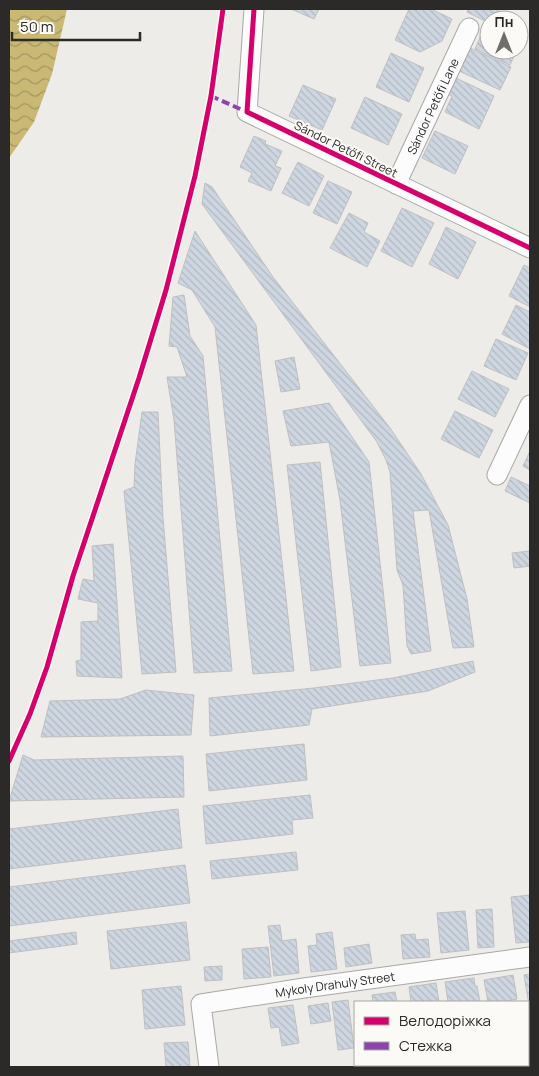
<svg xmlns="http://www.w3.org/2000/svg" width="539" height="1076" viewBox="0 0 539 1076" font-family="Manrope,sans-serif">
<defs>
<pattern id="water-waves" width="16" height="10" patternUnits="userSpaceOnUse" patternTransform="scale(1.25)"><rect width="16" height="10" fill="#c9b974"/><path d="M0 5q4-4 8 0t8 0" fill="none" stroke="#a3975f"/></pattern>
<pattern id="building-back-hatch" width="6" height="6" patternUnits="userSpaceOnUse" patternTransform="scale(1.25)"><rect width="6" height="6" fill="#ced7e1"/><path d="M-1 5l2 2M0 0l6 6M5-1l2 2" fill="none" stroke="#b1b9c1"/></pattern>
</defs>
<rect width="100%" height="100%" fill="#edece9"/>
<path fill="url(#water-waves)" d="M9,9H67L52,74L34,122L9,158Z"/>
<path fill="url(#building-back-hatch)" stroke="#bfbfbf" d="M291,9H319L314,19Z
M409,9H431L452,19L442,41L420,52L395,40Z
M468,9H494L506,14L503,20H489V23L467,12Z
M482,33L489,36V50H517L510,65L475,49Z
M470,48L511,67L500,90L459,71Z
M391,53L424,68L409,102L376,87Z
M456,78L494,96L479,129L445,112L452,96L448,94Z
M303,85L336,99L322,130L289,116Z
M365,97L402,114L388,145L351,128Z
M435,131L468,146L455,174L422,158Z
M254,136L266,141L265,144L282,151L275,166L281,168L271,191L248,181L252,173L240,167Z
M298,162L324,176L309,206L282,193Z
M328,181L352,192L337,224L313,213Z
M205,183L212,187L273,277L390,428L421,474L448,525L467,599L474,647L453,648L429,510L413,511L431,651L411,654L407,646L403,585L397,570L390,472L386,460L377,442L202,204Z
M402,208L434,223L412,267L381,251Z
M349,213L368,223L364,232L380,241L367,267L330,248Z
M446,227L476,242L458,279L429,264Z
M195,231L256,325L294,671L253,674L215,327L192,290L178,283Z
M524,265L530,268V307L509,296Z
M184,295L190,336L203,356L232,671L194,673L174,420L167,377H187L177,347L169,346L173,297Z
M516,305L530,312V349L502,334Z
M496,339L528,353L516,380L484,366Z
M294,357L300,389L281,392L275,361Z
M472,371L509,389L495,417L458,399Z
M329,403L369,462L391,663L360,666L340,500L329,442L291,446L283,411Z
M455,411L493,430L479,458L441,439Z
M142,412H158L163,518L176,672L142,674L124,491L134,487L135,464Z
M530,451V470L523,466Z
M320,462L341,667L311,671L287,465Z
M511,477L530,486V503L505,491Z
M113,544L122,678L77,676L76,661L81,660V622L98,621V603L78,599L83,579L94,581L92,546Z
M530,551V566L514,568L512,553Z
M473,661L475,672L428,691L312,709L309,725L210,736L209,698L314,688L393,678Z
M146,690L194,695L191,735L41,737L50,701L120,699Z
M304,744L307,780L209,791L206,754Z
M23,755L34,760L183,756L184,797L9,801Z
M310,795L313,818L292,820L293,834L206,844L203,806Z
M178,809L182,848L9,869V829Z
M296,852L298,870L212,879L210,861Z
M185,865L190,903L9,926V887Z
M530,895V942L516,943L511,897Z
M492,909L494,947L478,948L476,910Z
M465,911L469,950L441,953L437,913Z
M186,922L190,960L111,969L107,931Z
M280,925L282,941L296,939L299,973L274,976L268,926Z
M76,932L77,944L9,953V941Z
M332,932L337,969L311,972L308,946L317,945L316,934Z
M415,934L416,940L428,939L430,957L403,959L401,935Z
M369,944L372,963L346,967L344,948Z
M268,947L271,977L244,979L242,949Z
M222,966V980L205,981L204,967Z
M530,974V1005H529L524,975Z
M513,975L517,999L502,1002H488L484,980Z
M474,978L475,986H477L480,1002H448L445,982Z
M436,983L439,1002H411L409,987Z
M181,986L185,1025L145,1029L142,990Z
M395,992L397,1002H373L372,995Z
M348,1000L354,1048L338,1050L332,1002Z
M328,1003L331,1021L311,1024L308,1006Z
M293,1005L299,1043L282,1046L279,1027L271,1028L268,1008Z
M528,1033H530V1050H528Z
M188,1042L190,1067H166L164,1043Z"/>
<g fill="none" stroke-linecap="round" stroke-linejoin="round">
<defs>
<g id="minor">
<path d="M254,9L247,112L530,248"/>
<path id="s1" d="M396,184L469,28"/>
<path d="M497,475L530,405"/>
<path id="s2" d="M209,1067L201,1004L304,988L530,957"/>
</g>
</defs>
<use href="#minor" stroke="#a9a8a6" stroke-width="21"/>
<use href="#minor" stroke="#fcfcfc" stroke-width="19"/>
<path stroke="#8e44ad" stroke-width="4" stroke-dasharray="8 4" stroke-linecap="butt" d="M211,96L247,112"/>
<defs>
<path id="cycleway" d="M254,9L247,112L530,248
M9,761L30,714L47,667L73,576L139,378L166,290L195,176L211,96L223,9"/>
</defs>
<use href="#cycleway" stroke="#fbfaf6" stroke-width="8"/>
<use href="#cycleway" stroke="#d6006c" stroke-width="5"/>
</g>
<g text-anchor="middle" dominant-baseline="central" stroke-width="4" stroke-linejoin="round" paint-order="stroke">
<g font-size="12" fill="#2b2a28" stroke="#fbfaf6">
<text stroke="none"><textPath href="#s1" startOffset="86">Sándor Petőfi Lane</textPath></text>
<text transform="translate(346 149) rotate(26)">Sándor Petőfi Street</text>
<text stroke="none"><textPath href="#s2" startOffset="199">Mykoly Drahuly Street</textPath></text>
</g>
</g>
<rect width="539" height="1076" fill="none" stroke="#2b2a28" stroke-width="20"/>
<rect x="354" y="1001" width="175" height="65" fill="#fbfaf6" stroke="#a8a7a4"/>
<rect x="364" y="1017" width="25" height="8" fill="#d6006c" stroke="#a8a7a4"/>
<text x="399" y="1026" font-size="15" fill="#2b2a28">Велодоріжка</text>
<rect x="364" y="1042" width="25" height="8" fill="#8e44ad" stroke="#a8a7a4"/>
<text x="399" y="1051" font-size="15" fill="#2b2a28">Стежка</text>
<g transform="translate(504 35)"><circle r="24" fill="#fbfaf6" stroke="#a8a7a4"/>
<path d="M0-4L9 19L0 12L-9 19Z" fill="#6f6e6c"/>
<text y="-8" font-size="14" font-weight="bold" text-anchor="middle" fill="#2b2a28">Пн</text>
</g>
<path d="M12 32v8h128v-8" fill="none" stroke="#2b2a28" stroke-width="2.5"/>
<text x="20" y="32" font-size="15" fill="#2b2a28" stroke="#fbfaf6" stroke-width="4" paint-order="stroke">50 m</text>
</svg>
